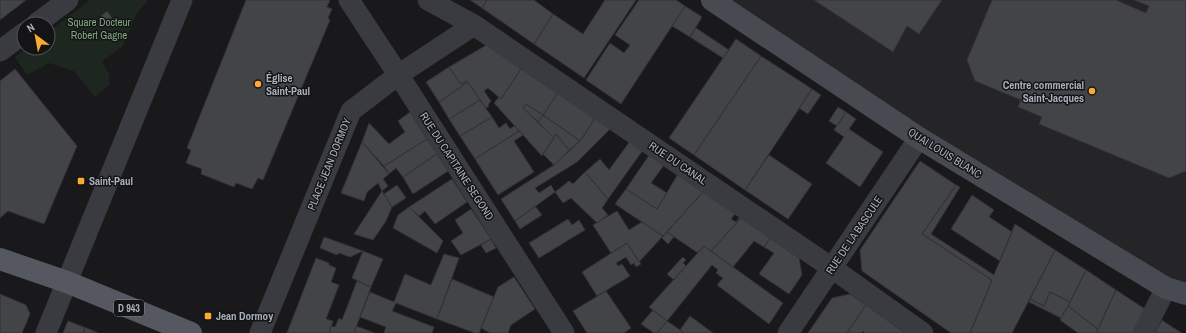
<svg xmlns="http://www.w3.org/2000/svg" width="1186" height="333" viewBox="0 0 1186 333" font-family="'Archivo Narrow',sans-serif">
<rect width="100%" height="100%" fill="#19191b"/>
<path fill="#252528" d="M717,0H1186V298Z"/>
<path fill="#1e271f" d="M90,0H148L137,13L122,47L102,61L109,74V85L95,97L74,71L49,63L27,75L15,57L27,48H48V32Z"/>
<path fill="#434448" stroke="#333337" d="M0,0H26L0,20Z
M246,0H330L327,7L332,9L328,18L330,20L263,180L258,178L252,189L236,183L234,187L201,174L202,169L186,163L191,150L187,148Z
M470,0H487L482,8Z
M487,0H534L553,14L534,44L482,8Z
M605,0H636L584,78L534,44L553,14L583,34Z
M639,0H676L685,6L621,104L586,80L610,43L624,53L630,45L615,35Z
M814,0H942L919,34L907,26L893,52Z
M992,0H1116L1146,13L1149,6L1134,0H1186V171L1169,178L1039,124L1042,117L1018,107L1021,100L975,81L967,60Z
M685,6L702,17L690,37L672,26Z
M107,11L112,18L105,24L100,17Z
M696,28L729,50L723,58L690,37Z
M736,39L761,56L694,155L669,138Z
M490,43L523,66L501,99L488,88L484,91L491,101L488,105L489,106L486,108L467,81L461,84L449,67Z
M761,56L812,89L745,190L694,155Z
M523,66L559,91L543,115L526,104L523,108L554,138L542,156L494,103L499,97L501,99Z
M449,67L461,84L467,81L468,82L439,102L426,82Z
M15,69L77,146L44,224L8,211L0,218V81Z
M468,82L480,100L449,119L439,102Z
M812,89L821,95L808,114L799,108Z
M559,91L596,117L580,141L543,115Z
M480,100L492,117L460,136L449,119Z
M526,104L543,115L538,122L523,108Z
M838,107L846,112L837,126L829,121Z
M410,112L427,139L384,166L362,142L369,123L389,144L405,132L398,121Z
M846,112L856,119L849,129L883,152L860,187L826,163L844,137L834,130Z
M543,115L580,141L569,150L556,134L554,138L538,122Z
M492,117L499,128L506,123L510,129L514,126L519,131L475,159L460,136Z
M596,117L611,128L577,162L535,188L539,193L551,185L555,192L515,221L501,199L554,165L580,141Z
M519,131L523,135L514,141L534,172L498,195L475,159Z
M556,134L569,150L554,165L543,154Z
M427,139L437,154L403,177L396,168L389,174L384,166Z
M630,141L643,150L608,199L585,172L600,159L609,170Z
M362,142L389,174L383,179L388,186L382,191L378,183L367,192L364,201L341,193Z
M437,154L448,171L413,194L403,177Z
M650,154L664,165L651,183L667,193L657,209L626,189Z
M769,155L812,184L788,219L745,190Z
M920,161L956,185L922,234L992,280L970,333H951L862,271L860,250Z
M585,172L608,199L602,208L608,215L597,223L571,198L563,203L555,192L569,181L573,184Z
M678,174L703,192L663,236L615,204L626,189L657,209Z
M452,179L467,202L435,224L425,211L419,216L409,207Z
M397,185L406,198L392,207L384,194Z
M956,185L960,187L931,234L994,275L1015,224L1055,250L1012,333H970L992,280L922,234Z
M382,191L392,207L386,221L373,240L354,234Z
M703,192L735,214L731,219L736,222L740,217L741,218L711,251L704,246L698,253L667,232Z
M972,195L994,210L989,217L1012,232L1000,261L951,229Z
M535,206L542,215L520,229L515,221Z
M409,207L443,241L437,253L393,228L398,215Z
M471,209L491,239L461,255L451,241L463,233L455,220Z
M617,211L629,230L642,222L663,236L639,262L627,243L611,253L593,225Z
M741,218L770,238L764,247L754,241L733,267L711,251Z
M568,219L572,225L579,220L585,230L539,258L529,243Z
M667,232L674,237L668,244L662,238Z
M324,237L363,251L350,257L339,253L337,255L320,248Z
M770,238L799,258L802,275L789,294L759,274L774,253L764,247Z
M491,239L496,248L486,253L481,245Z
M627,243L641,264L636,267L634,263L631,265L626,257L616,263L618,266L622,264L630,276L597,296L582,272Z
M704,246L783,303L769,324L717,285L723,278L716,273L718,270L712,265L667,321L649,307Z
M1055,250L1086,270L1070,302L1050,292L1044,306L1030,299Z
M363,251L383,259L371,287L352,278Z
M444,254L459,258L437,319L396,303L392,311L434,327L432,333H384L386,327L360,317L370,292L394,302L405,274L431,285Z
M683,257L686,260L683,263L686,266L674,280L667,274Z
M316,258L329,263V265L336,268L331,282L339,285L326,319L333,321L329,333H287Z
M1086,270L1116,290L1098,329L1068,306Z
M514,277L535,309L511,325L508,333H490L481,328L498,287Z
M452,279L494,297L479,333H475L437,319Z
M357,281L371,287L354,333H329L331,326L335,327L339,318L342,320Z
M1116,290L1145,309L1134,333H1096Z
M606,291L631,328L624,333H587L573,311Z
M1050,292L1070,302L1061,318L1029,302L1030,299L1044,306Z
M0,294L26,305L30,314L22,333H0Z
M850,294L866,305L847,333H808L832,298Z
M866,305L905,333H865L863,331L862,333H847Z
M1068,306L1098,329L1096,333H1078L1060,320Z
M653,310L667,321L657,333H654L641,324Z
M690,316L713,333H684L680,330Z
M1162,320L1172,327L1182,333H1155Z
M68,321L84,327V333H63Z
M667,321L680,330L684,333H657Z
M356,326L375,333H354Z
M84,327L94,331L98,333H84Z"/>
<g fill="none" stroke-linecap="round" stroke-linejoin="round">
<path stroke="#3a3b41" stroke-width="21" d="M349,0L405,85L564,333
M428,0L474,25L832,268L923,333
M36,24L68,0
M0,51L24,33
M46,333L182,0
M260,333L351,111L398,75L474,25
M788,333L919,138
M1143,333L1166,288"/>
<path stroke="#474a51" stroke-width="22" d="M712,0L919,138L1166,288L1186,294"/>
<path stroke="#555860" stroke-width="22" d="M0,259L67,282L191,333"/>
</g>
<g fill="#fcab30" stroke="#141416" stroke-width="1.5">
<circle cx="258" cy="84" r="4"/>
<circle cx="1092" cy="91" r="4"/>
<rect x="77" y="177" width="8" height="8" rx="2"/>
<rect x="204" y="312" width="8" height="8" rx="2"/>
</g>
<g text-anchor="middle" dominant-baseline="central" stroke-width="3" stroke-linejoin="round" paint-order="stroke">
<rect fill="#141416" stroke="#7e828a" stroke-width="1" x="114" y="300" width="30" height="16" rx="3"/>
<g font-size="10" font-weight="bold" fill="#abb1bc">
<text x="129" y="308">D 943</text>
</g>
<g font-size="11" fill="#81a781" stroke="#141416">
<text x="99" y="22">Square Docteur<tspan x="99" dy="13">Robert Gagne</tspan></text>
</g>
<g font-size="11" font-weight="bold" fill="#abb1bc" stroke="#141416" text-anchor="start">
<text x="266" y="78">Église<tspan x="266" dy="13">Saint-Paul</tspan></text>
<text x="1084" y="85" text-anchor="end">Centre commercial<tspan x="1084" dy="13">Saint-Jacques</tspan></text>
<text x="89" y="181">Saint-Paul</text>
<text x="216" y="316">Jean Dormoy</text>
</g>
<g font-size="11" fill="#abb1bc" stroke="#141416">
<text transform="translate(945 153) rotate(32)">QUAI LOUIS BLANC</text>
<text transform="translate(678 163) rotate(34)">RUE DU CANAL</text>
<text transform="translate(329 164) rotate(-68)">PLACE JEAN DORMOY</text>
<text transform="translate(457 166) rotate(57)">RUE DU CAPITAINE SEGOND</text>
<text transform="translate(854 235) rotate(-56)">RUE DE LA BASCULE</text>
</g>
</g>
<g transform="translate(36 36) rotate(328)"><circle r="19" fill="#141416" stroke="#505358"/>
<path d="M0-3L7 15L0 10L-7 15Z" fill="#fcab30"/>
<text y="-6" font-size="11" font-weight="bold" text-anchor="middle" fill="#abb1bc">N</text>
</g>
</svg>
